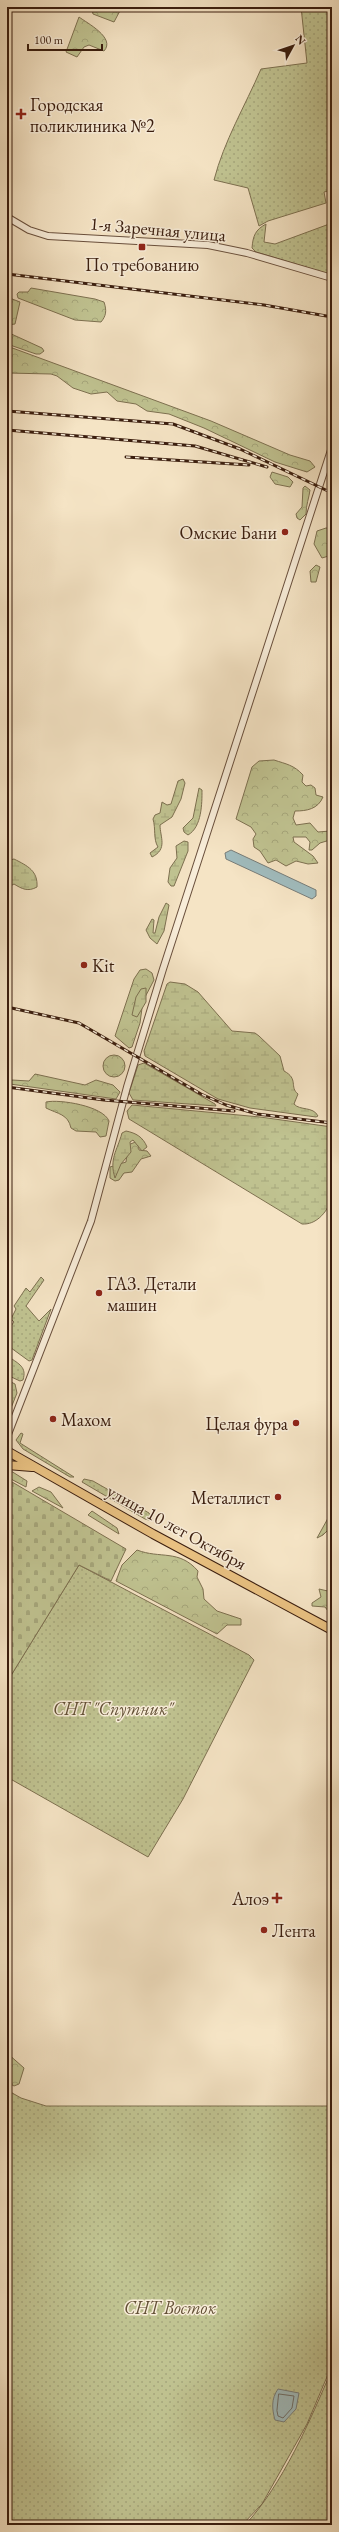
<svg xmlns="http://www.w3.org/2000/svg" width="339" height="2532" viewBox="0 0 339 2532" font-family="'EB Garamond',serif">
<defs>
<pattern id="grass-dots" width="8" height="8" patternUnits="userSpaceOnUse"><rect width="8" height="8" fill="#c0c391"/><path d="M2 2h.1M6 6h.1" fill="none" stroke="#a6a77c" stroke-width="1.8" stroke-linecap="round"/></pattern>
<pattern id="forest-crowns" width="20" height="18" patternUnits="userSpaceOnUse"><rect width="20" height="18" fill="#c0c391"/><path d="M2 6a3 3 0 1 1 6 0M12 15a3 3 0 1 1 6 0" fill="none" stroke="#a6a77c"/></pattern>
<pattern id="wetland-marsh" width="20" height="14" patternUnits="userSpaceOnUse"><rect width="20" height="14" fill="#c0c391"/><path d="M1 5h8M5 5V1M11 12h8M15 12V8" fill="none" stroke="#a6a77c"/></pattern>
<pattern id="cemetery-stones" width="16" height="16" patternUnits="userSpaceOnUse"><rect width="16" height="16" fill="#c0c391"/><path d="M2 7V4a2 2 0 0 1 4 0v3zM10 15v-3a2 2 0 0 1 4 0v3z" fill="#a6a77c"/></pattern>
</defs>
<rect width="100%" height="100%" fill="#f5e4c5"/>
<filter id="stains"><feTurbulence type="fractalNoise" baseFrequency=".005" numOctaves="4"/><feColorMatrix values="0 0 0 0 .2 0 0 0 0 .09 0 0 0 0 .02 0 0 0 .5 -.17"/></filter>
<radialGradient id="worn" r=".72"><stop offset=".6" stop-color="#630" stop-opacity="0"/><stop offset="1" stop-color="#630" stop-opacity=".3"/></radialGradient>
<path fill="url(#grass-dots)" stroke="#7d7050" d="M301,7H332V190L324,192L326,203L268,221L259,226L248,188L214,180C224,141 245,106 261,69L307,63Z
M332,223V275L256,252L252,248C253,236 255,230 266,224L264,242L275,244Z
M41,1277L44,1280L26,1306L39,1321L51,1309L32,1360L29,1361L7,1345V1331L14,1322L11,1319L16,1309L14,1306L26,1288L30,1292Z
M9,1357C19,1364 27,1367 23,1380L20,1381L7,1375V1358Z
M11,1382L15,1384L17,1393L7,1418V1386Z
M21,1433L23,1434L20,1443L74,1477H70L23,1449L16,1440Z
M84,1479L93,1481L149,1513L153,1521L145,1519L82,1482Z
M79,1565L249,1655L254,1660L183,1799L148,1857L7,1777V1682Z
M7,2090L21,2098L46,2106H332V2365L307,2424L262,2504L242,2525H7Z
M332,2369V2525H245C283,2484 310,2421 332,2369Z"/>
<path fill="url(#forest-crowns)" stroke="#7d7050" d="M91,7H122L114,22L93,14Z
M79,17C87,23 116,38 104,51L89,45L84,47L77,57L66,52Z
M31,288L95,299L104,302C107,311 106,316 101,322L75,320L18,298L17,294L19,292H28Z
M7,297L20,302L15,324L7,325Z
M7,332L42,348L44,351L40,354H36L7,344Z
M7,346L211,421L290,455L310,461L315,467L307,472L275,462L204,428L169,414L147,411L136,404L117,401L107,392L91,394L73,388L57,376L51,374L7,373Z
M272,472L288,477L293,482L290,487L275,484L270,477Z
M305,486L310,490C309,498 306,505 306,514L300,520L297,518L296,514L302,507L303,488Z
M326,528H332V555L322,558L314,544L317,531Z
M316,565L320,567L316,582H311L310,571Z
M274,760C286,764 294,765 303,775L302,782L306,786L311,785L315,788L316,795L323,797C318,809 307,811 295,811L293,818L296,825L310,823L318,832L330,831V840L320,843L312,850H309L310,842L306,837H293L294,842L313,856L318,863L308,864L296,861L286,866L276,860L268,863L260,851L254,847L253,839L256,834L251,827L236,819L252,767L259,761Z
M146,969L152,973L154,980L143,1001L140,1023L132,1047L129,1048L115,1036L134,979L140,970Z
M103 1066a11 11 0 1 1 22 0a11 11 0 1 1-22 0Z
M35,1074L85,1085L96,1080L113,1085L120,1092L116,1099L10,1084L12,1080L29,1081Z
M46,1102C60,1099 103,1106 109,1121L106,1136L100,1137L96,1132L76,1131L71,1128C68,1114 58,1114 46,1108Z
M138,1141L139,1150L147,1151L151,1156L141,1159L132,1172L124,1173L119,1180L115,1181L110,1178V1167L126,1162L128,1145Z
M11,1471L27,1481L26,1487L9,1478V1473Z
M39,1487L51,1492L63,1508L32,1491Z
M92,1511L117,1528L119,1534L88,1515Z
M332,1511V1526L323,1535L317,1538Z
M137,1550C160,1559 179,1549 198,1571L197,1577L203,1589L204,1599L217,1611L241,1619V1625H227L217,1634L116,1581L122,1565Z
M319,1589L332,1592V1616L325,1607L312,1606V1603L321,1597Z
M7,2053L24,2068L19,2084L14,2086L7,2082Z"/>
<path fill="url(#wetland-marsh)" stroke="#7d7050" d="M183,779L185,783L181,799L172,817L160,825C160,837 168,849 152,857L150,853L158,847C153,839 156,829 153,819L155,815L160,813L162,802L167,805L171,804L178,781Z
M199,788L202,790C202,803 202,827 188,835L184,832L183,828L193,818Z
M184,841L188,842V851L174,886H171L168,882L170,868L177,858L176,846Z
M14,859C28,866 38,871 37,887C28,892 22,889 14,884L7,888V871L10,872V860Z
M166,903L169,905L164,931L157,944L150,938L146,930L152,919L154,920L153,933H155L159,917Z
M170,982L185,984L198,992L232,1031L255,1033L259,1036L280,1056L284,1071C299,1079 289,1087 298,1094L294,1104C300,1111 313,1106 318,1116L316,1117L250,1108L218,1099L145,1056L144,1051L167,984Z
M146,988V1002L137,1017L132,1015L136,997L141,989Z
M144,1063L215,1104L216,1106L133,1100L129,1093L138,1065Z
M132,1105L260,1117L332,1127C332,1140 336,1191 331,1201C326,1213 316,1225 302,1224L129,1119L127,1111Z
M126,1131C136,1133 143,1137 147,1147L142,1151L133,1140L130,1142L131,1152L121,1164L115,1178C109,1159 117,1151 122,1133Z"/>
<path fill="url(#cemetery-stones)" stroke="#7d7050" d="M7,1479L126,1549L111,1581L79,1565L7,1682Z"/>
<path fill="#a0bcbe" stroke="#777c78" d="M231,850L316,890V896L312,899L226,859L225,853Z
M278,2389L299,2393L296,2409L284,2422L275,2420C272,2409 271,2399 278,2389Z"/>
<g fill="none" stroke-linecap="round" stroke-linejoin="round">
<path stroke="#6d6c66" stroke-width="1" d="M279,2394L294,2396L292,2408L283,2418L278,2416L277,2411Z"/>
<defs>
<path id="minor" d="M7,217L29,230L48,236L208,245L247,253L332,278
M7,1437L91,1221L127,1087L163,969L332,447"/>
<path id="major" d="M7,1451L153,1534L332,1630
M7,1465L32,1467"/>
</defs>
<use href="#minor" stroke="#694f3c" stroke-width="8"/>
<use href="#major" stroke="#3a1d0e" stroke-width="10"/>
<use href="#minor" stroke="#f8edd9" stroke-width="6"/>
<use href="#major" stroke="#eac282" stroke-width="8"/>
<defs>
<path id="rail" d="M7,274L264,305L332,317
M7,411L173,424L240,449L332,493
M7,430L195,446L267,467
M126,457L249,465
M7,1007L79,1023L201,1094L226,1105L257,1114L332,1123
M7,1087L104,1100L234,1111"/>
</defs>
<use href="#rail" stroke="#3a1d0e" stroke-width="3"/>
<use href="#rail" stroke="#f8edd9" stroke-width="1.5" stroke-dasharray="4.5" stroke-linecap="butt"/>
</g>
<g fill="#8f2418" stroke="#f8edd9" stroke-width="1.5">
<path d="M19 108h4v4h4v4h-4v4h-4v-4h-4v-4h4z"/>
<rect x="138" y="243" width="8" height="8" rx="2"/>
<circle cx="285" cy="532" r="4"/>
<circle cx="84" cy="965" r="4"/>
<circle cx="99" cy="1293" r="4"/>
<circle cx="53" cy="1419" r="4"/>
<circle cx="296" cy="1423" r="4"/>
<circle cx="278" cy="1497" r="4"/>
<path d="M275 1892h4v4h4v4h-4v4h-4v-4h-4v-4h4z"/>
<circle cx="264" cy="1930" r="4"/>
</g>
<g text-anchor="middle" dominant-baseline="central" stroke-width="3" stroke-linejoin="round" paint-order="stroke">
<g font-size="18" fill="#3a1d0e" stroke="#f8edd9" text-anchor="start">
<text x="30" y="104">Городская<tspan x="30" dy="21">поликлиника №2</tspan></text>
<text x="142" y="264" text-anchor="middle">По требованию</text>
<text x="277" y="532" text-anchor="end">Омские Бани</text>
<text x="92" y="965">Kit</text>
<text x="107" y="1283">ГАЗ. Детали<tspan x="107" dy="21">машин</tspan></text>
<text x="61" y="1419">Махом</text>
<text x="288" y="1423" text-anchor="end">Целая фура</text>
<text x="270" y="1497" text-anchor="end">Металлист</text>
<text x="269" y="1898" text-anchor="end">Алоэ</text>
<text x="272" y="1930">Лента</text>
</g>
<g font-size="18" fill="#3a1d0e" stroke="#f8edd9">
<text transform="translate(158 229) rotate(5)">1-я Заречная улица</text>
<text transform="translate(177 1527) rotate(29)">улица 10 лет Октября</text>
</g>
<g font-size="18" font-style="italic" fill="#624f35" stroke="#f8edd9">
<text x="113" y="1708">СНТ "Спутник"</text>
<text x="170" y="2307">СНТ Восток</text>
</g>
</g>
<rect width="339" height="2532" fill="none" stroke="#f5e4c5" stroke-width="24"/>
<rect x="8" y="8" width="323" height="2516" fill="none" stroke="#3a1d0e" stroke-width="2"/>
<rect x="12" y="12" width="315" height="2508" fill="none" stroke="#3a1d0e"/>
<g transform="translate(293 46) rotate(50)" stroke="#f8edd9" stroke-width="3" paint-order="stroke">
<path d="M0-3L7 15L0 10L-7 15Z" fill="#3a1d0e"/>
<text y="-6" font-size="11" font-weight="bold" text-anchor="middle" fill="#3a1d0e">N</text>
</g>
<path d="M28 44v6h74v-6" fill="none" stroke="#3a1d0e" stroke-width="2"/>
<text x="34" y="44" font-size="12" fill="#3a1d0e" stroke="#f8edd9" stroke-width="3" paint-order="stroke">100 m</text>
<rect width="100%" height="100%" filter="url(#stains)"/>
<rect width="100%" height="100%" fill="url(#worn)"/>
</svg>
